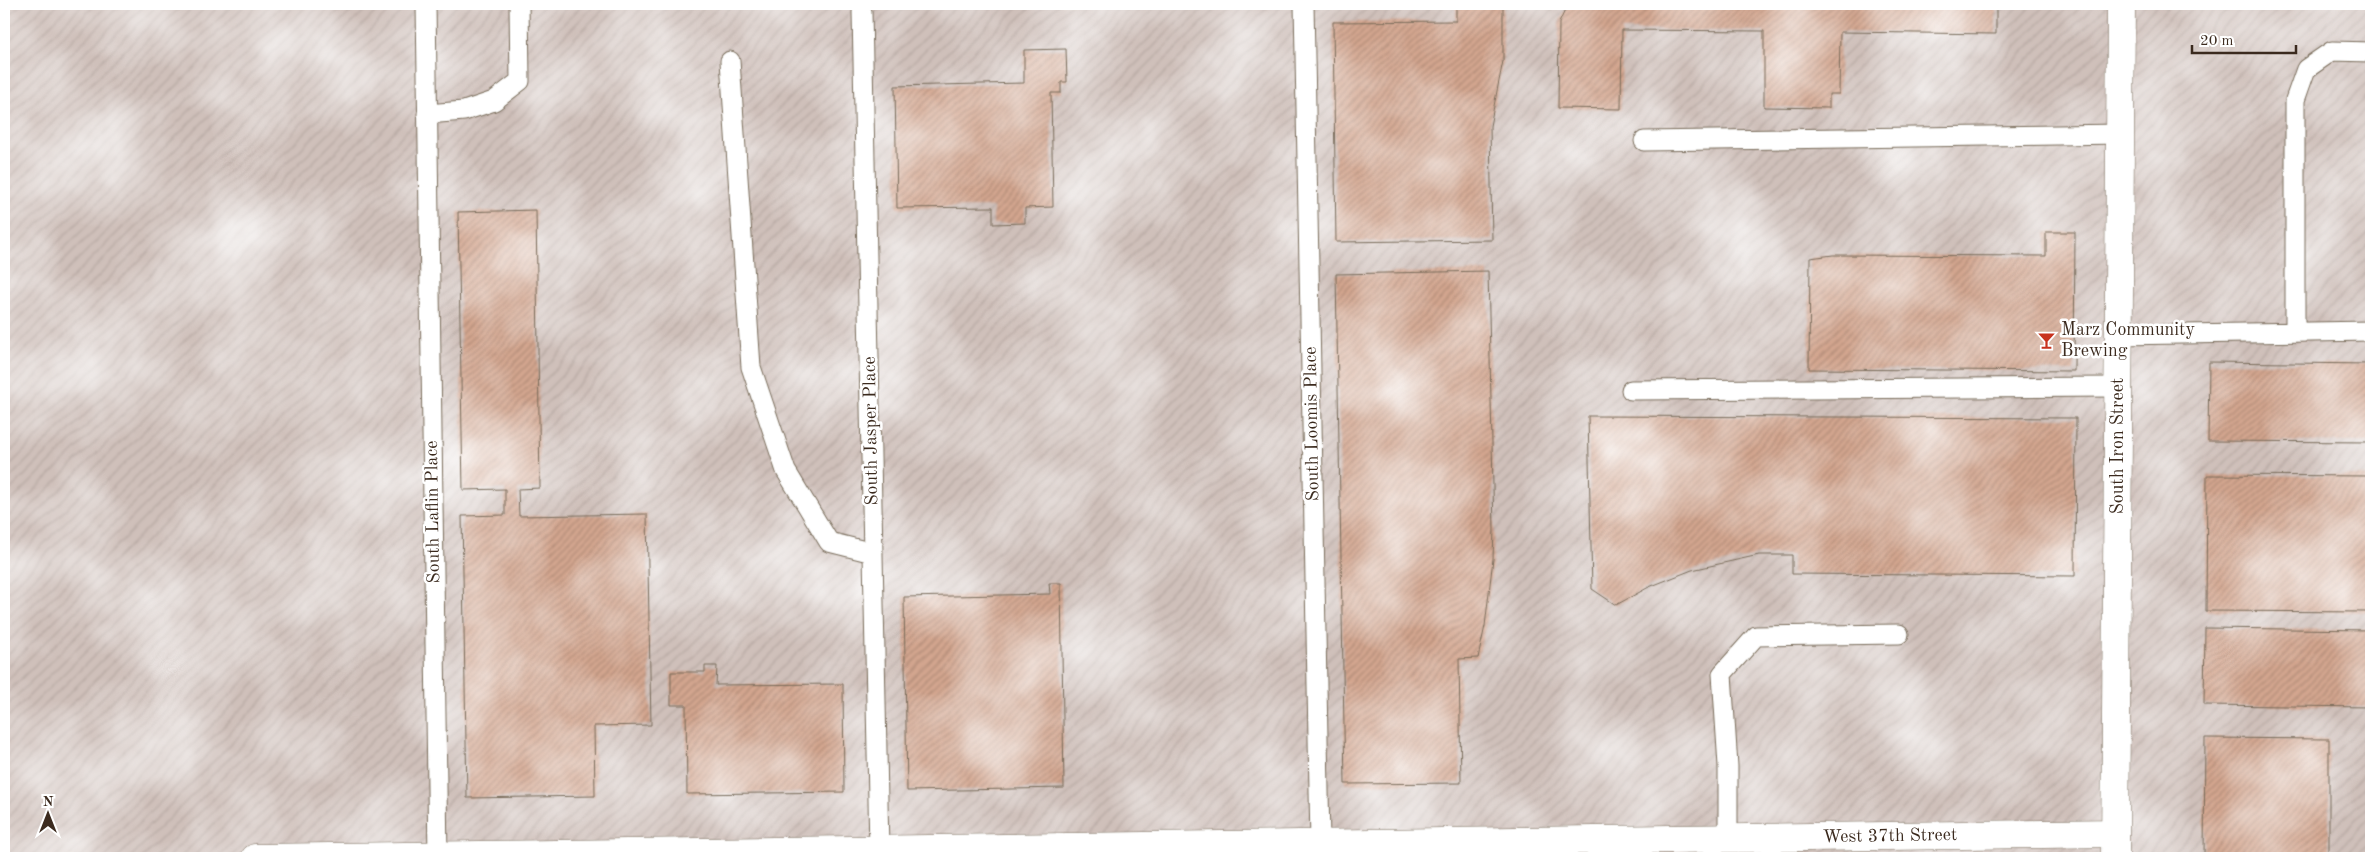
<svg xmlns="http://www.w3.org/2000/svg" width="2375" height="862" viewBox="0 0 2375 862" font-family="'Old Standard TT',serif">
<defs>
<pattern id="industrial-furrows" width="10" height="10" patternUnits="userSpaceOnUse" patternTransform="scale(1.25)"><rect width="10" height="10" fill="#cfc0ba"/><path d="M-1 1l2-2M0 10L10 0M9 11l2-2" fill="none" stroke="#b3a59f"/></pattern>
<pattern id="building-hatch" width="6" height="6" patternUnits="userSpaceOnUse" patternTransform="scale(1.25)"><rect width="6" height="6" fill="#d3a68f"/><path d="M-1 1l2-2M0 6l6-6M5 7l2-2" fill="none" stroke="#ac8774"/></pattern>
</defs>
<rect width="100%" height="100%" fill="#fff"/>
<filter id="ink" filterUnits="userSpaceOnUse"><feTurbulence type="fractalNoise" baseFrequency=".02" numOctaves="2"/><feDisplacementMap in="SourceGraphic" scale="10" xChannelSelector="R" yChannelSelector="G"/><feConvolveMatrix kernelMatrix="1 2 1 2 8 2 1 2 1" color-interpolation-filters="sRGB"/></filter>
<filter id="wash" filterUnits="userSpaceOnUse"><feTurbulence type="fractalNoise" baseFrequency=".0096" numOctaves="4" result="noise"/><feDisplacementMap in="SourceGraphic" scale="20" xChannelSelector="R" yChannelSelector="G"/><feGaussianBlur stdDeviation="1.12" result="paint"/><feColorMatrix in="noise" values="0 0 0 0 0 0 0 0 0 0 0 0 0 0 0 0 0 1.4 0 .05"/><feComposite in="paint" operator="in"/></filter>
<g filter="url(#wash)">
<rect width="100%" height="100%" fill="#ede6c9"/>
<path fill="url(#industrial-furrows)" d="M4,4H2371V858H4Z"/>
<g id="blocks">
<path fill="url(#building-hatch)" d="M1568,4H1996V34L1840,32L1839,94H1829V108L1764,107V31L1622,30L1621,109L1558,108L1559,23Z
M1456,5H1503V61L1490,126L1492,240L1336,242L1333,22L1456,21Z
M1066,49L1067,82H1061V93H1051L1053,207L1025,208V223L993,224V207L897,208L895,86L1024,83V50Z
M536,210L540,488L518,489L519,516L647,514L651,725L594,726L595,796L467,798L462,516L505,515V489L463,490L458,212Z
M2046,232H2075L2074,371L1809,369L1810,258L1833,255L2046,256Z
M1488,271L1494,529L1493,559L1485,626L1478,658L1459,659L1461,783L1345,784L1336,274Z
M2209,362L2371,364V442L2208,441Z
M1588,416L2076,418L2075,576L1792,574V555H1759L1692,570L1649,587L1616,605L1592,589Z
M2207,475L2371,476V612L2206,611Z
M1049,583H1061L1064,788L907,791L904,597L1050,594Z
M2205,628L2371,630V707L2204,705Z
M705,666H717L716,685L843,684L844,792L687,794L686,705H671V672H705Z
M2205,738L2329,739V850L2319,858H2204Z"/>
</g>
</g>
<g filter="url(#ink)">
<use href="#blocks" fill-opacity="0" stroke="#796c5a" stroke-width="1"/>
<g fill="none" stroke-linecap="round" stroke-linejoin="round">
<defs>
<path id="service" d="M426,4L438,858
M1304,4L1320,843
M862,12L879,850
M730,61L751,367L786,471L829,542L873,553
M427,114L464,111L494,101L520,81L519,4
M1644,141L2120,134
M2295,332V100L2306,69L2332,51L2371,52
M2118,335L2371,331
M1631,390L2118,387
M1728,838V766L1722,674L1756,636L1899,634"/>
<path id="minor" d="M255,858L2115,833
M2115,858L2121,4"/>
</defs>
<use href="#service" stroke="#796c5a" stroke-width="21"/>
<use href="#minor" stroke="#796c5a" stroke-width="29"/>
<use href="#service" stroke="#fff" stroke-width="19"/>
<use href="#minor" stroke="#fff" stroke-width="28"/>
</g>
</g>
<defs>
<symbol id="bar-bare" viewBox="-9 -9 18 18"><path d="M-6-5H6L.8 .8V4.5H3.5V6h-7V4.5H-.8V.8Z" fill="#c8321e" stroke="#fff" stroke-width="2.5" paint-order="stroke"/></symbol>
</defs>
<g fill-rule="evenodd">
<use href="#bar-bare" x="2034" y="328" width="25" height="25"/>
</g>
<g text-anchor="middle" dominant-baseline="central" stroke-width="5" stroke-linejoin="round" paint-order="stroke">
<g font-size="18" fill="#3b2a1e" stroke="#fff" text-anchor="start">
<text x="2061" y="330">Marz Community<tspan x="2061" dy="21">Brewing</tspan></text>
</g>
<g font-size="18" fill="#3b2a1e" stroke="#fff">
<text transform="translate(1312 424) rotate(-91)">South Loomis Place</text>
<text transform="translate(871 431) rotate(-91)">South Jasper Place</text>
<text transform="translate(2118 446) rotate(-90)">South Iron Street</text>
<text transform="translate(433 512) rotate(-91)">South Laflin Place</text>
<text transform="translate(1890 836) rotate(-1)">West 37th Street</text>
</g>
</g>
<rect width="2375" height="862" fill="none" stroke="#fff" stroke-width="20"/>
<g transform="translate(48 814)" stroke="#ffffff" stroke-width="4" paint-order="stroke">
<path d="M0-4L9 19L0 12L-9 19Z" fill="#3b2a1e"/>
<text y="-8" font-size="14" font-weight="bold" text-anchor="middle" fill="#3b2a1e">N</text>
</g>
<path d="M2192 45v8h104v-8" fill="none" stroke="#3b2a1e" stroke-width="2.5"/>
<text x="2200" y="45" font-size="15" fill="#3b2a1e" stroke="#ffffff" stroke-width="4" paint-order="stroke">20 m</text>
</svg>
